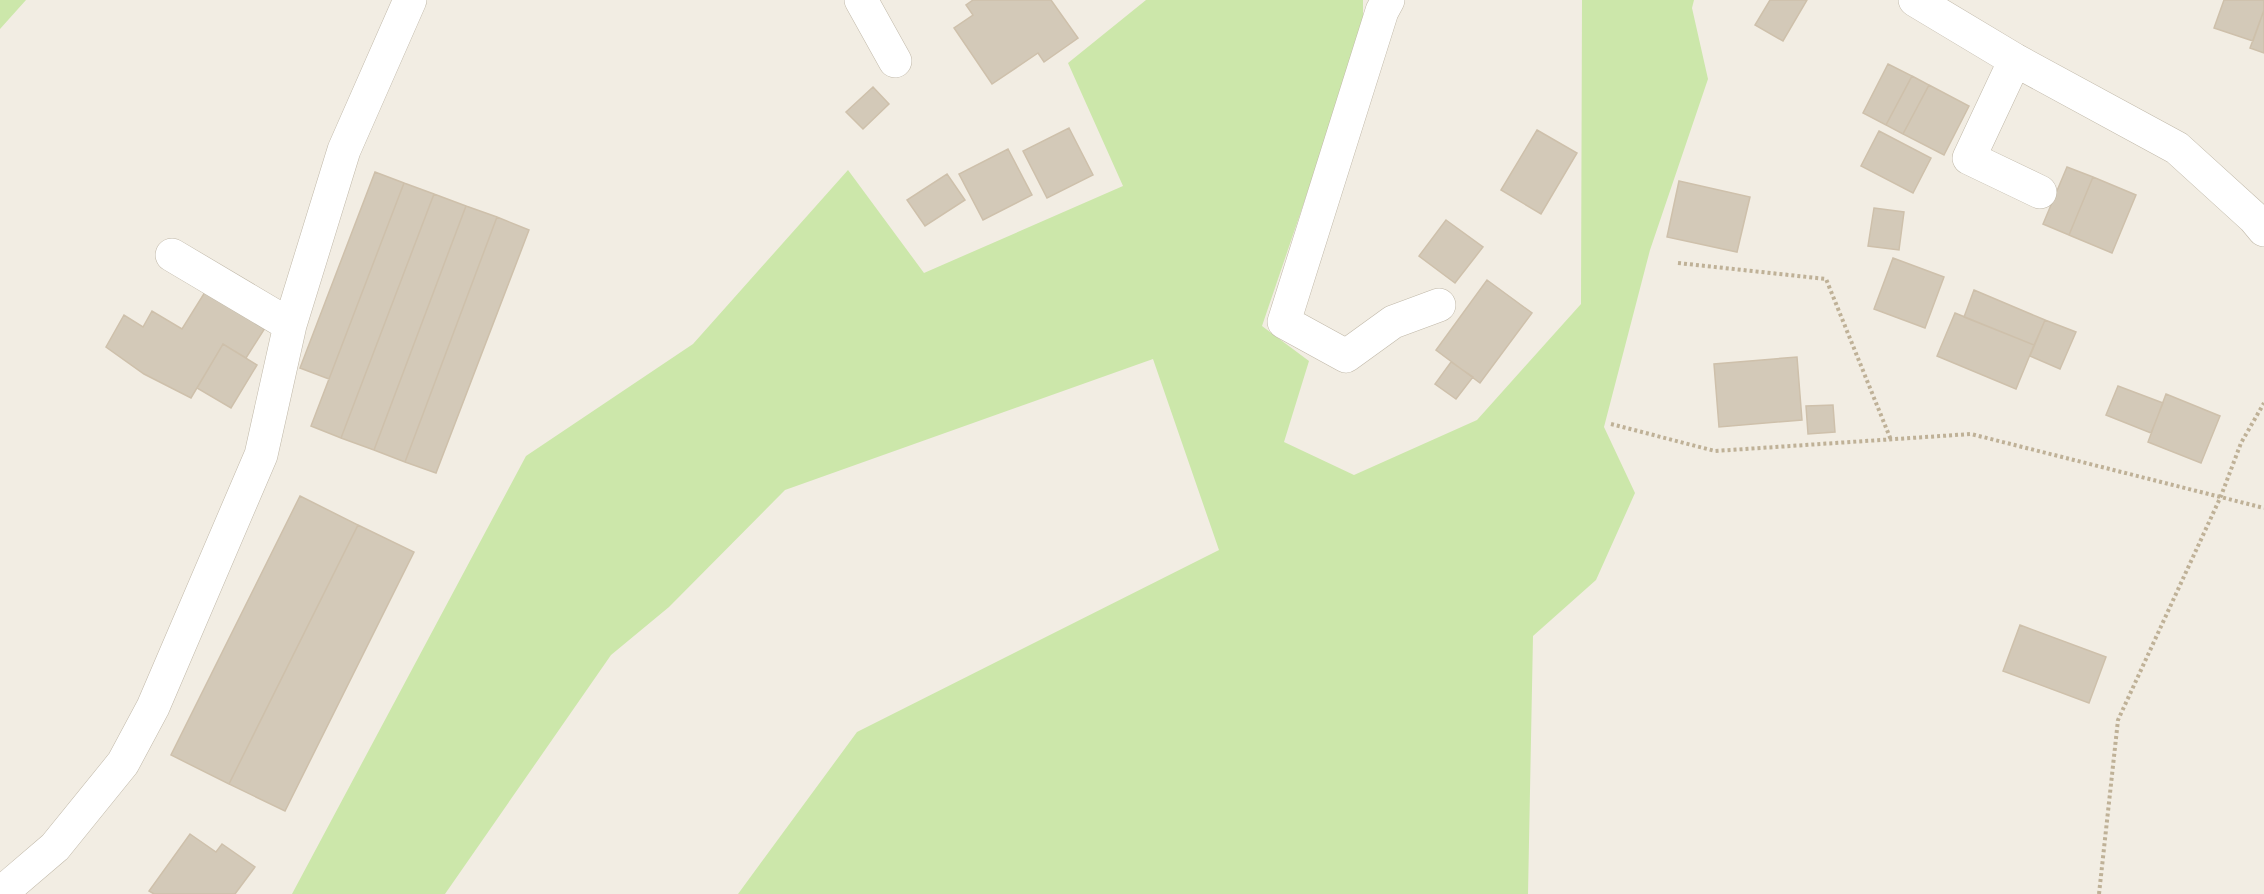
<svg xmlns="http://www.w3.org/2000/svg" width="2264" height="894" viewBox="0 0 2264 894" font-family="Barlow,sans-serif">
<rect width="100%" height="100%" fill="#f2ede3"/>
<path fill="#cce7aa" d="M0,0H26L0,29Z
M1146,0H1363V29L1262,326L1309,361L1284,442L1354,475L1477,420L1581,304L1582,0H1694L1692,8L1708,79L1650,250L1604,427L1635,493L1596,580L1533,636L1528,894H738L857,732L1219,550L1153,359L785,490L669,607L611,655L445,894H292L526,456L693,344L848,170L924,273L1123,186L1068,63Z"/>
<path fill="#d3c9b8" stroke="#cec0ab" stroke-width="1.5" d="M973,0H1051L1078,38L1044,62L1038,53L992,84L954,28L973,15L966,5Z
M1770,0H1807L1783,41L1755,25Z
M2224,0H2264V10L2253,41L2214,28Z
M2264,10V53L2250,48Z
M1888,64L1912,76L1886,125L1863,113Z
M1912,76L1929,85L1903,134L1886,125Z
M1929,85L1969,106L1944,155L1903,134Z
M873,87L889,104L863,129L846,112Z
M1069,128L1093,175L1047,198L1023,151Z
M1537,130L1577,153L1541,214L1501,190Z
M1879,131L1931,158L1913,193L1861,166Z
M1008,149L1032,195L983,220L959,174Z
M2067,167L2093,177L2069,235L2043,224Z
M375,172L404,183L329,379L300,368Z
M947,174L965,200L925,226L907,200Z
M2093,177L2136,195L2112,253L2069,235Z
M1679,181L1750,197L1737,252L1667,237Z
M404,183L434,194L341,438L311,426Z
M434,194L466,206L374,450L341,438Z
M466,206L497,217L405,462L374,450Z
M1874,208L1904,212L1899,250L1868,246Z
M497,217L529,230L436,473L405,462Z
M1446,220L1483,247L1455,283L1419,256Z
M1893,258L1944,277L1925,328L1874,309Z
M1487,280L1532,313L1480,383L1436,350Z
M1974,290L2045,320L2034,345L1964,317Z
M205,292L265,328L246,358L223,344L191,398L144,374L106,347L124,315L143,327L152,311L182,329Z
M1955,313L2034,345L2016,389L1937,356Z
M2045,320L2076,332L2060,369L2030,356Z
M223,344L257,365L231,408L197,388Z
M1797,357L1802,420L1719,427L1714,364Z
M1451,362L1473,377L1456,399L1435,384Z
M2118,386L2163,403L2151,433L2106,415Z
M2166,394L2220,416L2201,463L2148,442Z
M1833,405L1835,432L1808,434L1806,406Z
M300,496L358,525L229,784L171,755Z
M358,525L414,552L285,811L229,784Z
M2020,625L2106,657L2089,703L2003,671Z
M190,834L216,852L222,844L255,867L235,894H154L149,891Z"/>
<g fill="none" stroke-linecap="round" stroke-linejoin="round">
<defs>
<path id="minor" d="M861,0L895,61
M1388,0L1382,11L1284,322L1346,356L1393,322L1439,305
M1915,0L2015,60L2177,148L2254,218L2264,230
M2015,60L1969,158L2040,192
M172,255L290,325
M0,894L55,847L123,763L153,707L261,455L290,325L344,150L410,0"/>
</defs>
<use href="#minor" stroke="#c0b8a8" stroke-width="34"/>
<path stroke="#bfb197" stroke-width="4" stroke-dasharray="3 3" stroke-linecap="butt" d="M1678,263L1826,279L1891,440
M1611,424L1715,451L1971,434L2264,508
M2099,894L2118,720L2221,496L2241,443L2264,403"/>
<use href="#minor" stroke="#fff" stroke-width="33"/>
</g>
</svg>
